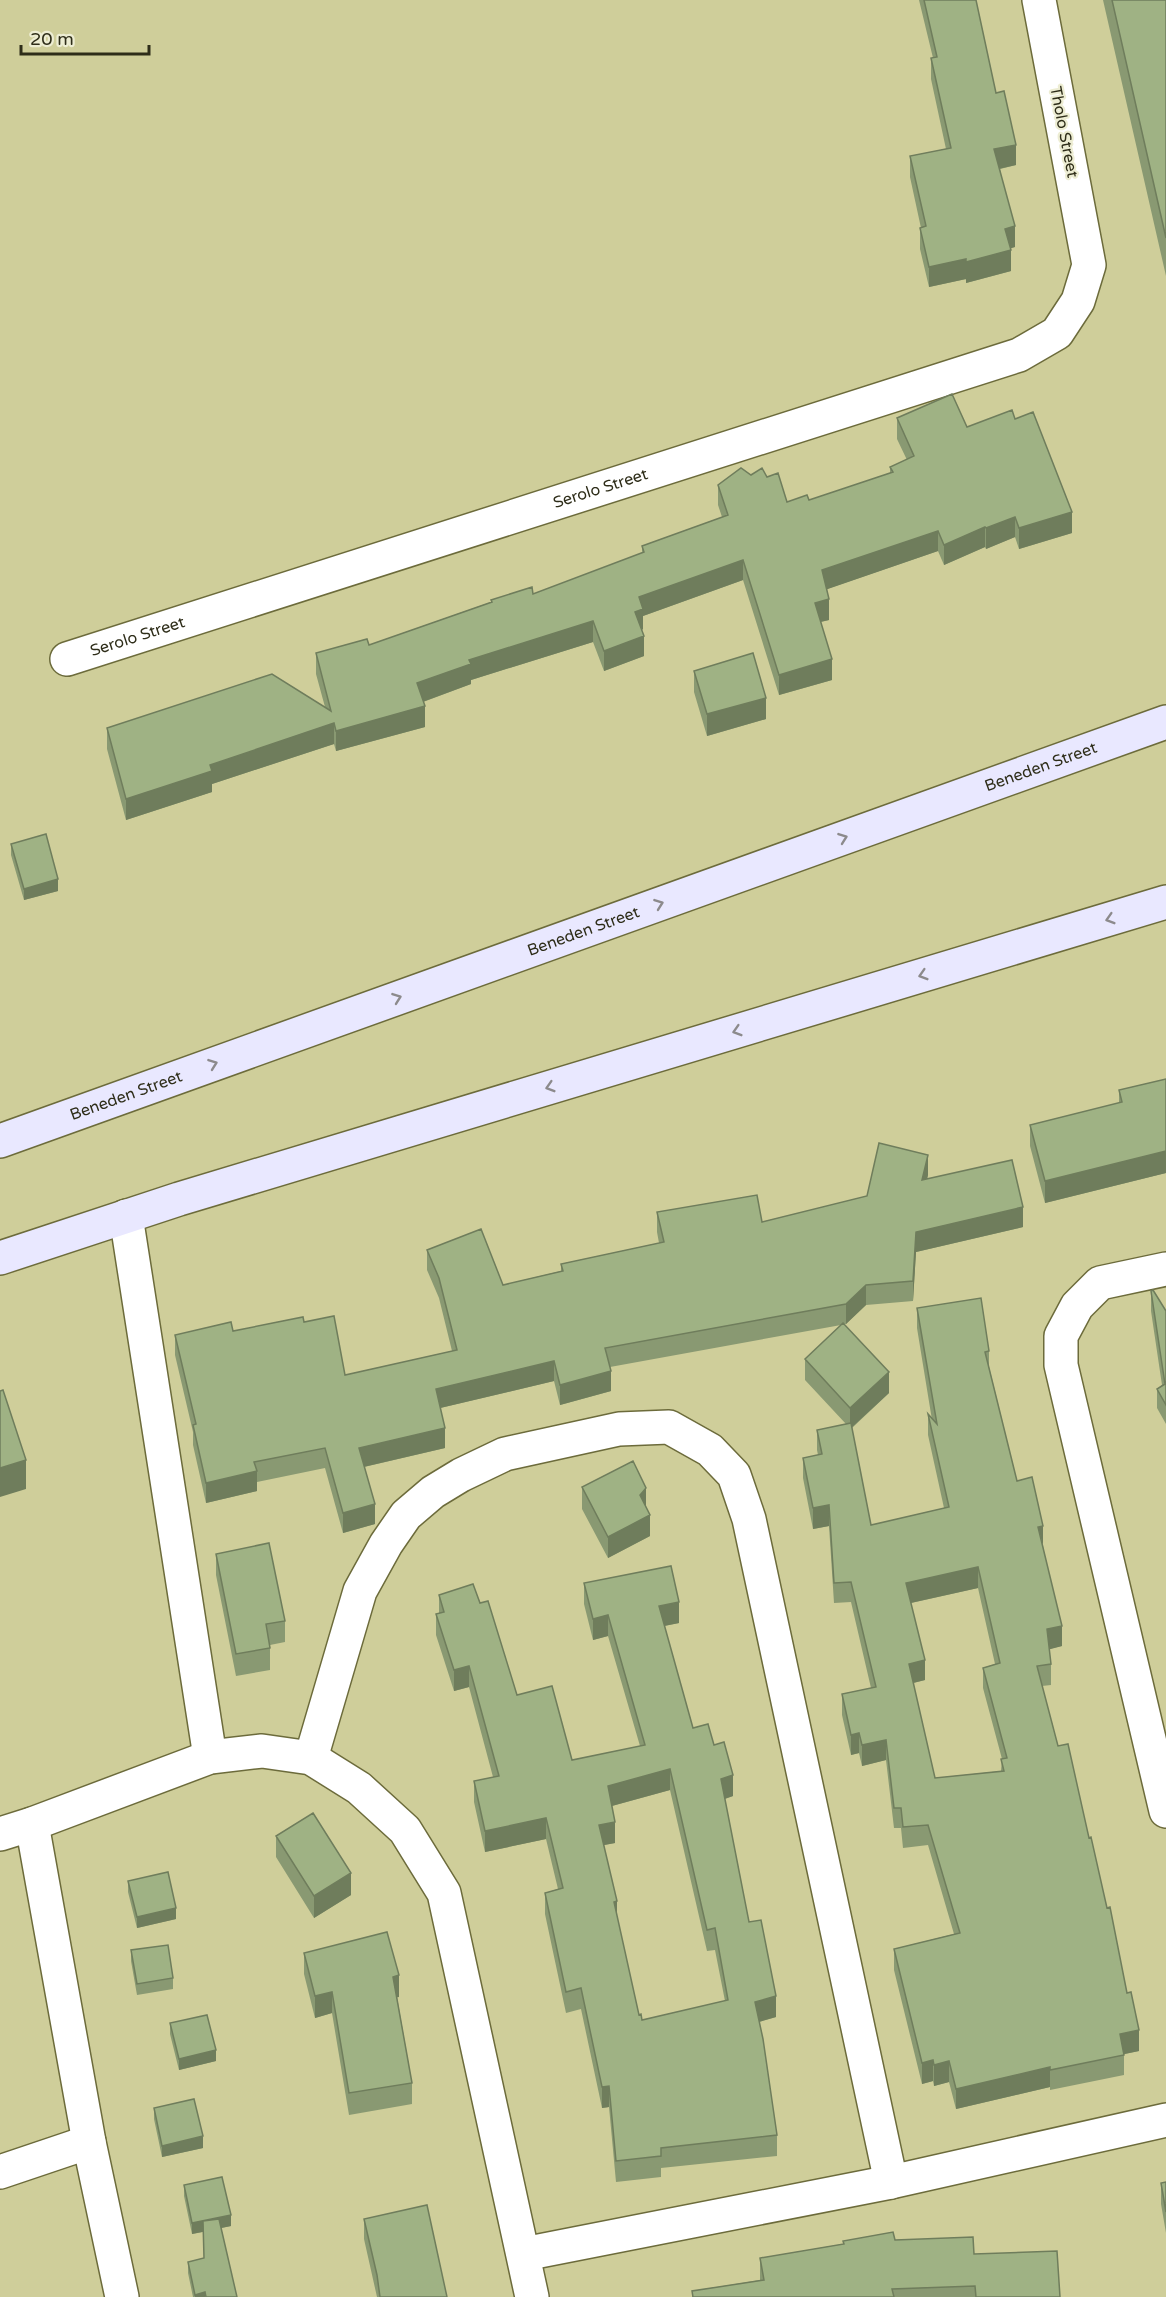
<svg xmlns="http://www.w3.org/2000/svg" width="1166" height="2297" viewBox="0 0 1166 2297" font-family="'Varela Round',sans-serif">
<rect width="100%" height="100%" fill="#cfce9a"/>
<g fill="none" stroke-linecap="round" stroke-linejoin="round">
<defs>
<g id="street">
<path id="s1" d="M67,659L1019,355L1057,333L1078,301L1089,265L1039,0"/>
<path d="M126,1216L210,1757"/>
<path d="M1166,1269L1100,1283L1077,1306L1061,1336V1365L1166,1811"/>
<path d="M311,1758L360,1591L386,1544L406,1515L433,1492L461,1475L505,1454L619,1429L669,1427L710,1450L734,1475L749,1519L891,2182"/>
<path d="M32,1824L89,2142L122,2297"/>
<path d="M0,1834L32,1824L210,1757L262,1751L311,1758L359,1788L405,1830L444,1893L532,2297"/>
<path d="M0,2172L89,2142"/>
<path d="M524,2254L891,2182L1166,2120"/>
</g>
<g id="secondary">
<path id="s2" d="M0,1141L1166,722"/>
<path d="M0,1258L179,1199L1166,902"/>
</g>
</defs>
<use href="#street" stroke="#6c6b3b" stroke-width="36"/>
<use href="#secondary" stroke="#6c6b3b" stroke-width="36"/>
<use href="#street" stroke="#fff" stroke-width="33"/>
<use href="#secondary" stroke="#e9e8ff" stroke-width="33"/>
</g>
<path fill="#899972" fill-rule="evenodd" d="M919,0H976L996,93L1016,165L1000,169L1015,247L1010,248L1011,271L966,283V279L929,287L920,249V228H921L910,177V156L946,149L931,79V58H933Z
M1103,0H1166V276Z
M897,418L967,427L1015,419L1072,533L1019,549L1015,537L986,549L985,547L944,565L938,551L827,589L829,620L821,622L832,680L779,695L743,580L643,616V629L642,630L644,656L604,671L593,642L471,680V684L423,702L425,727L336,751L334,744L212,784V792L126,820L107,749V728L325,707L316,674V653L369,645L491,602V600L533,594L642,553V546L722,517L718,505V485L751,475L767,477L787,502L809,500L890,473V467L907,460L897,439Z
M694,671L766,719L707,736L694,692Z
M11,844L58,891L24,900L11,855Z
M1166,1079V1173L1045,1203L1030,1146V1125L1119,1103V1090Z
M928,1175L927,1179L1023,1227L916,1252L913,1301L866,1305L846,1324H844L889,1393L852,1428L871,1525L944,1508L928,1435V1414L932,1420L917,1328V1308L989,1351V1367L1017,1481L1043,1546L1062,1646L1049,1649L1051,1664V1685L1042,1686L1139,2051L1124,2054V2075L1050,2090V2087L956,2109L949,2082L934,2086L933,2081L922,2084L894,1970V1949L954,1934L928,1845L903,1848L901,1828H894L886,1760L862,1766L859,1753L851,1755L842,1715V1694L871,1688L851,1602L834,1603L829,1526L813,1529L803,1478V1458L818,1455L817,1450V1430L846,1424L805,1380V1359L841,1325L610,1367L611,1391L560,1405L554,1381L440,1408L445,1448L364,1467L375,1524L343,1533L325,1468L257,1482V1491L206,1503L193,1445V1432L175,1355V1335L233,1331L304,1322L345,1375L452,1351L439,1298L427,1270V1250L503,1285L561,1271V1264L659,1243L657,1232V1212L762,1222L867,1196ZM978,1588L995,1664L983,1668V1688L1002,1759L1001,1771L935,1778L913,1683L925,1680L911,1603Z
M1151,1291L1166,1311V1424L1157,1408V1389L1162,1385L1151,1311Z
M582,1487L646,1507L650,1536L608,1558L582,1509Z
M216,1554L285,1621V1642L270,1645V1670L236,1676L216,1575Z
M584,1583L679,1623L664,1626L693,1728L714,1745L733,1796L725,1799L749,1922L776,2017L759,2022L777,2135V2156L661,2168V2177L616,2182L609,2107L602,2108L581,2009L566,2013L545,1914V1893L558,1889L546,1839L485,1852L474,1802V1781L493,1777L469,1687L454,1691L436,1635V1614L439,1613V1595L480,1603L517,1695L572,1760L640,1746L608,1636L593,1640L584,1604ZM670,1790L707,1951L715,1950L725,2001L642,2020L639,2015L617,1917L604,1845L615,1843L612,1806Z
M276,1836L351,1895L314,1918L276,1857Z
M128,1881L176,1919L137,1928L128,1892Z
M131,1950L173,1978V1989L137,1995L131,1961Z
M304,1953L399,1997H397L412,2083V2104L349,2115L332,2013L315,2018L304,1974Z
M170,2023L216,2061L179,2070L170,2034Z
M154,2108L203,2148L162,2157L154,2119Z
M1166,2182V2233L1161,2204V2183Z
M184,2185L231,2226L221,2228L237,2297H193L188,2273V2262L204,2258L203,2232L192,2234L184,2196Z
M364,2219L447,2297H377L364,2239Z
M895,2240L974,2254L1060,2297H692V2291L760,2280V2258L843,2244V2241Z"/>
<path fill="#6f7d5c" d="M1016,145V165L994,170V149Z
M1015,226V247L1005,250V229Z
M1011,250V271L966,283V262Z
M966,259V279L929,287V267Z
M1072,512V533L1019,549V528Z
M1015,517V537L986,549V528Z
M985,527V547L944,565V545Z
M938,531V551L822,591V570Z
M743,560V580L643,616V629L635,632V612L639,597Z
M829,599V620L815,623V603Z
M593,621V642L471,680V684L417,704V683L469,660Z
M644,636V656L604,671V651Z
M832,659V680L779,695V675Z
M766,698V719L707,736V714Z
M425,706V727L336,751V731Z
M334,723V744L212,784V792L126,820V799L210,765Z
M58,879V891L24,900V889Z
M1166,1151V1173L1045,1203V1181Z
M928,1155V1175L922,1200V1180Z
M1023,1207V1227L916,1252L913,1301V1281L916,1232Z
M866,1285V1305L846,1324V1304Z
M554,1361V1381L436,1409V1389Z
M611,1371V1391L560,1405V1385Z
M889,1372V1393L850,1429V1408Z
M445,1428V1448L359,1468V1448Z
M26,1460V1489L0,1497V1468Z
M257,1471V1491L206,1503V1483Z
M646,1488V1510L640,1495Z
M375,1504V1524L343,1533V1513Z
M829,1505V1526L813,1529V1508Z
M650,1515V1536L608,1558V1537Z
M1043,1526V1546L1038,1527Z
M978,1567V1588L906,1604V1583Z
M679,1602V1623L659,1627V1606Z
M608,1615V1636L593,1640V1619Z
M1062,1626V1646L1047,1650V1629Z
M925,1660V1680L909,1684V1664Z
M469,1666V1687L454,1691V1670Z
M859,1733V1753L851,1755V1735Z
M886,1740V1760L862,1766V1745Z
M670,1769V1790L608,1807V1786Z
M733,1775V1796L721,1800V1779Z
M546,1818V1839L485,1852V1831Z
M615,1822V1843L599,1846V1825Z
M351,1873V1895L314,1918V1896Z
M617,1901V1922L614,1902Z
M176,1908V1919L137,1928V1917Z
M399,1975V1997L393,1998V1977Z
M332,1992V2013L315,2018V1996Z
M776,1996V2017L755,2023V2002Z
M1139,2030V2051L1120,2055V2034Z
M216,2050V2061L179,2070V2059Z
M933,2060V2081L922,2084V2063Z
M949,2061V2082L934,2086V2065Z
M1050,2067V2087L956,2109V2089Z
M609,2086V2107L602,2108V2087Z
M203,2136V2148L162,2157V2146Z
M231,2215V2226L192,2234V2223Z
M205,2292V2297H195V2295Z"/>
<path fill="#9fb284" stroke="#6f7d5c" stroke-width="1.5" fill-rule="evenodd" d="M924,0H976L996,93L1004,91L1016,145L994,149L1015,226L1005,229L1011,250L966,262V259L929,267L920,228L926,226L910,156L951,148L931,58L937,57Z
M1112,0H1166V238Z
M952,394L967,427L1012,410L1015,419L1033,412L1072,512L1019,528L1015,517L986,528L985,527L944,545L938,531L822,570L829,599L815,603L832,659L779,675L743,560L639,597L643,609L635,612L644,636L604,651L593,621L469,660L471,664L417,683L425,706L336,731L334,723L210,765L212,771L126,799L107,728L272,674L331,711L316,653L367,639L369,645L492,602L491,600L532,587L533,594L644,552L642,546L728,515L718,485L741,468L751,475L762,468L767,477L778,473L787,502L807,495L809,500L893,472L890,467L914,456L897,418Z
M753,653L766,698L707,714L694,671Z
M46,834L58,879L24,889L11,844Z
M1166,1079V1151L1045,1181L1030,1125L1122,1102L1119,1090Z
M879,1143L928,1155L922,1180L1012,1160L1023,1207L916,1232L913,1281L866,1285L846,1304L605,1348L611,1371L560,1385L554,1361L436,1389L445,1428L359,1448L375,1504L343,1513L325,1448L254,1462L257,1471L206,1483L193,1425L196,1424L175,1335L231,1322L233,1331L303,1317L304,1322L334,1316L345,1375L457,1350L439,1278L427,1250L481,1229L503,1285L563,1271L561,1264L664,1242L657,1212L757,1195L762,1222L867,1196Z
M1153,1290L1166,1311V1405L1157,1389L1165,1384L1151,1291Z
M981,1298L989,1351L985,1352L1017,1481L1032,1477L1043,1526L1038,1527L1062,1626L1047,1629L1051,1664L1037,1666L1058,1746L1068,1744L1089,1838L1091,1837L1107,1908L1110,1907L1127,1993L1131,1992L1139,2030L1120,2034L1124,2055L1050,2070V2067L956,2089L949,2061L934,2065L933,2060L922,2063L894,1949L960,1933L928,1825L903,1827L901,1808H894L886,1740L862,1745L859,1733L851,1735L842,1694L876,1687L851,1582L834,1583L829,1505L813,1508L803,1458L822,1454L817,1430L851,1423L871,1525L949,1507L928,1414L937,1424L917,1308ZM978,1567L1000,1663L983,1668L1007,1758L1001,1759L1004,1771L935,1778L909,1664L925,1660L906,1583Z
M843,1323L889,1372L850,1408L805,1359Z
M3,1390L26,1460L0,1468V1391Z
M633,1461L646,1488L640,1495L650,1515L608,1537L582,1487Z
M269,1543L285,1621L266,1624L270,1648L236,1654L216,1554Z
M671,1566L679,1602L659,1606L693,1728L708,1724L714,1745L724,1742L733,1775L721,1779L749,1922L761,1920L776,1996L755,2002L763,2039L777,2135L661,2148V2156L616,2161L609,2086L602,2087L581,1988L566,1992L545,1893L563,1888L546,1818L485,1831L474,1781L499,1776L469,1666L454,1670L436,1614L444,1612L439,1595L473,1584L480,1603L488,1601L517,1695L552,1686L572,1760L645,1745L608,1615L593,1619L584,1583ZM670,1769L707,1930L715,1928L728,2000L642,2020L641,2014L639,2015L614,1902L617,1901L599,1825L615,1822L608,1786Z
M313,1813L351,1873L314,1896L276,1836Z
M168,1872L176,1908L137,1917L128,1881Z
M387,1932L399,1975L393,1977L412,2083L349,2093L332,1992L315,1996L304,1953Z
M168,1945L173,1978L137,1984L131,1950Z
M207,2015L216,2050L179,2059L170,2023Z
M194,2099L203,2136L162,2146L154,2108Z
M222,2177L231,2215L192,2223L184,2185Z
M1166,2182V2212L1161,2183Z
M427,2205L447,2297H380L377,2275L364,2219Z
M219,2219L237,2297H206L205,2292L195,2295L188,2262L204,2258L203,2221Z
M893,2232L895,2240L973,2237L974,2254L1057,2251L1060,2297H976L975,2286L892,2289L894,2297H693L692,2291L764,2280L760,2258L844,2244L843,2241Z"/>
<defs><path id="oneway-chevron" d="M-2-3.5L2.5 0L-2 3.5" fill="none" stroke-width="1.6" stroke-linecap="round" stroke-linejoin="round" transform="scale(1.5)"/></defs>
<g stroke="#8c8a8c">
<use href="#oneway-chevron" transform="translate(843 838) rotate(-20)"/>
<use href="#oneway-chevron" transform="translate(659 904) rotate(-20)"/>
<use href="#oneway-chevron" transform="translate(1110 919) rotate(163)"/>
<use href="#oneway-chevron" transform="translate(923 975) rotate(163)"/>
<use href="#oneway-chevron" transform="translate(397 998) rotate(-20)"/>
<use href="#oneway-chevron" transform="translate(737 1031) rotate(163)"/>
<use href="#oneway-chevron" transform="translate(213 1064) rotate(-20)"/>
<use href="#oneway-chevron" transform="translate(550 1087) rotate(163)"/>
</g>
<g text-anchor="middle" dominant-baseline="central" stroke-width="4.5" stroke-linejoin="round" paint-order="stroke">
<g font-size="16" fill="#2e2d19" stroke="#ededd3">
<text transform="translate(1064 132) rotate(79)">Tholo Street</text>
<text stroke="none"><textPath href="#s1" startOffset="560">Serolo Street</textPath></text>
<text stroke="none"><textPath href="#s1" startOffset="74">Serolo Street</textPath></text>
<text stroke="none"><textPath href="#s2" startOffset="1106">Beneden Street</textPath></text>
<text stroke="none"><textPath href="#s2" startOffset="620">Beneden Street</textPath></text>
<text stroke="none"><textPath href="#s2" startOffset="134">Beneden Street</textPath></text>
</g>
</g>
<path d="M21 45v9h128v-9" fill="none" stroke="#2e2d19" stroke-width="3"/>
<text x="30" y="45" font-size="18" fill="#2e2d19" stroke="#ededd3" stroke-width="4.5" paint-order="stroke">20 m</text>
</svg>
